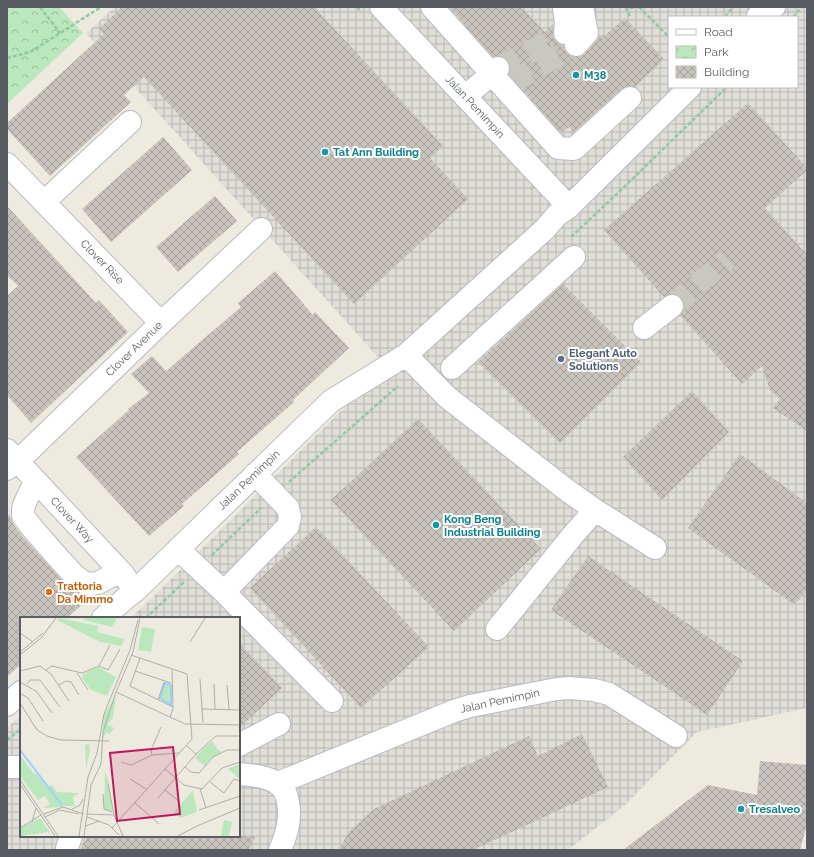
<svg xmlns="http://www.w3.org/2000/svg" width="814" height="857" viewBox="0 0 814 857" font-family="Raleway,sans-serif">
<defs>
<pattern id="industrial-grid" width="8" height="8" patternUnits="userSpaceOnUse"><rect width="8" height="8" fill="#e0ded8"/><path d="M0 4h8M4 0v8" fill="none" stroke="#b9b7b3"/></pattern>
<pattern id="park-crowns" width="20" height="18" patternUnits="userSpaceOnUse"><rect width="20" height="18" fill="#bae7bc"/><path d="M2 6a3 3 0 1 1 6 0M12 15a3 3 0 1 1 6 0" fill="none" stroke="#9abe9c"/></pattern>
<pattern id="building-cross-hatch" width="8" height="8" patternUnits="userSpaceOnUse"><rect width="8" height="8" fill="#c8c4bd"/><path d="M0 0l8 8M0 8l8-8" fill="none" stroke="#a5a29d"/></pattern>
</defs>
<rect width="100%" height="100%" fill="#edebe0"/>
<path fill="url(#industrial-grid)" fill-rule="evenodd" d="M115,7H807V708L697,732L625,805L568,850H7V728L21,715V836H239V618H130L148,602L386,366L86,33ZM669,17H797V87H669Z"/>
<path fill="url(#park-crowns)" d="M7,7H59L83,33L7,104Z"/>
<path fill="url(#building-cross-hatch)" d="M122,7H314L443,146L430,158L468,199L354,304L144,77L124,95L131,102L50,176L7,129V123L104,34L99,29Z
M449,7H521L545,32L553,24V32L554,38L558,43L564,45V49L567,54L574,57H580L585,54L596,41L599,37V34L602,38L625,18L664,59L635,87L628,86L622,89L574,132L569,127L561,133L509,74L510,72V66L508,60L502,56H496L493,57Z
M748,103L807,168V170L765,208L807,255V431L773,408L780,399L770,390L762,366L742,384L680,315L684,310V305L682,298L676,294H671L664,297L604,230Z
M163,137L192,170L111,242L82,209Z
M215,196L237,221L178,272L156,247Z
M7,206L96,303L99,300L128,332L31,423L7,395V296L18,286L7,275Z
M275,271L313,315L315,312L349,348L293,400L294,402L237,452L239,454L182,504L184,506L149,536L76,457L129,410L128,409L149,393L131,374L152,356L166,371L241,307L238,303Z
M563,284L641,362L560,443L478,362Z
M692,391L729,432L662,500L623,457Z
M418,419L541,549L454,631L331,500Z
M740,454L807,503V589L799,600L793,604L688,528Z
M7,513L11,518L13,524L23,537L52,569L65,584L75,592L81,594L86,601L67,618H21V664L7,677Z
M316,527L429,647L361,708L250,588Z
M588,556L743,661L707,715L551,610Z
M239,643L282,688L239,728Z
M582,734L608,787L473,850H339L348,833L374,809L529,736L538,756Z
M760,761L807,765V824L800,850H623L708,785L757,795Z
M88,836H256L248,850H80Z"/>
<g fill="none" stroke-linecap="round" stroke-linejoin="round">
<path stroke="#c8c7c0" stroke-width="22" stroke-dasharray="22 11" stroke-linecap="butt" d="M498,68L565,33
M511,83L576,45
M672,306L727,259"/>
<defs>
<path id="minor" d="M381,7L569,207
M432,7L558,148L574,149L630,98
M758,16L774,7
M565,33L566,23L564,8L569,7
M576,45L587,33L582,7
M465,97L498,68
M7,164L161,323
M44,202L130,122
M644,328L672,306
M406,355L447,397L568,491L595,510L655,548
M452,368L574,257
M7,450L123,574L135,591
M7,469L17,462L161,323L261,229
M35,481L24,505L23,510V516L33,529L61,561L73,574L83,582L90,584L98,583L111,576L123,574
M178,549L224,592L332,701
M224,592L288,526L290,517L288,508L255,474
M103,618L127,597L135,591L331,401L406,355L545,229L557,215L569,207L690,87
M497,629L573,535L595,510
M7,705L21,692
M239,745L279,724
M7,767H21
M239,774C251,775 267,776 278,784C284,788 287,795 288,802C291,820 287,833 280,850
M278,783L454,711L470,706L557,689L569,688L594,690L609,694L676,736
M67,850V848L71,836"/>
</defs>
<use href="#minor" stroke="#b8bac0" stroke-width="24"/>
<path stroke="#93c8a4" stroke-width="2.5" stroke-dasharray="4 2" stroke-linecap="butt" d="M40,7L60,33
M357,7L361,12
M639,7L669,37
M630,16L626,9L638,7
M725,17L733,7
M793,17L802,7
M7,58L23,54L32,51L101,7
M571,237L622,189L727,87
M289,482L398,386
M212,555L261,508
M146,618L184,582
M7,740L21,729"/>
<use href="#minor" stroke="#fff" stroke-width="22"/>
</g>
<g fill="#0f9aa8" stroke="#fff" stroke-width="1.5">
<circle cx="576" cy="75" r="4"/>
<circle cx="325" cy="152" r="4"/>
<circle cx="436" cy="525" r="4"/>
<circle cx="741" cy="809" r="4"/>
</g>
<circle fill="#5c6f8a" stroke="#fff" stroke-width="1.5" cx="561" cy="359" r="4"/>
<circle fill="#e8710a" stroke="#fff" stroke-width="1.5" cx="49" cy="592" r="4"/>
<g text-anchor="middle" dominant-baseline="central" stroke-width="4" stroke-linejoin="round" paint-order="stroke">
<g font-size="11" font-weight="bold" fill="#0d838f" stroke="#fff" text-anchor="start">
<text x="584" y="75">M38</text>
<text x="333" y="152">Tat Ann Building</text>
<text x="444" y="519">Kong Beng<tspan x="444" dy="13">Industrial Building</tspan></text>
<text x="749" y="809">Tresalveo</text>
</g>
<g font-size="11" fill="#595c62" stroke="#fff">
<text transform="translate(475 107) rotate(47)">Jalan Pemimpin</text>
<text transform="translate(102 262) rotate(46)">Clover Rise</text>
<text transform="translate(134 349) rotate(-44)">Clover Avenue</text>
<text transform="translate(249 480) rotate(-44)">Jalan Pemimpin</text>
<text transform="translate(72 520) rotate(47)">Clover Way</text>
<text transform="translate(500 701) rotate(-12)">Jalan Pemimpin</text>
</g>
<g font-size="11" font-weight="bold" fill="#4e5e75" stroke="#fff" text-anchor="start">
<text x="569" y="353">Elegant Auto<tspan x="569" dy="13">Solutions</tspan></text>
</g>
<g font-size="11" font-weight="bold" fill="#c56008" stroke="#fff" text-anchor="start">
<text x="57" y="586">Trattoria<tspan x="57" dy="13">Da Mimmo</tspan></text>
</g>
</g>
<g transform="translate(20 617)">
<rect width="220" height="220" fill="#edebe0"/>
<path d="M39,1L78,9L77,15L104,22L102,29L80,25L37,3ZM64,1H97L92,10L63,3ZM122,10L135,12L131,35L118,33ZM96,79L93,101L87,107L94,111L90,117L87,116L88,113L82,122L84,97ZM69,127L70,133L66,152L65,128ZM0,138L14,157L16,156L44,190L23,191L30,187L25,179L18,183L0,159ZM18,202H21L32,219L28,215L0,219V211ZM204,203L212,205L209,219H201Z" fill="#bae7bc"/>
<path d="M78,50L96,60L87,79L71,73L62,61L63,57ZM145,66L151,68V88L140,81ZM192,124L197,132L202,135L191,141L184,149L175,140ZM220,147V162L208,152ZM85,153L89,166L93,195L84,192ZM31,168L37,175L59,176L53,180L55,189H44L28,170ZM173,173L177,195L160,201L154,195Z" fill="#bae7bc"/>
<path fill="none" stroke="#9ed0ff" stroke-width="2" d="M145,66L151,68V88L140,81ZM0,133L42,188"/>
<path fill="none" stroke="#aeaeaa" stroke-width="1" d="M0,16L13,25M170,25L185,1M0,35L23,16M0,38L21,21L36,1M120,41L110,69L153,90M79,49L88,53L100,32M26,53L32,49L62,56L79,49L90,28M0,54L20,49L31,57L49,84M115,54L151,66M57,56L68,73M180,62L183,106M0,65L16,74L32,96M7,67L10,63H20L40,90M194,67L195,92M39,68L46,64L51,65L59,78M207,68L209,92M96,75L165,107L220,108M0,76L8,81L23,104M138,83L144,65M0,86L17,113L27,119L41,123L89,124M182,92L220,93M150,100L153,92L152,53M167,129L176,137M132,138L131,133L141,110M101,145L111,148L132,138L159,136M165,150L171,155L179,156L193,140L207,133H220M145,152L164,168L182,172L202,151L220,145M110,162L126,172M0,163L38,219M190,165L204,176L214,162L220,164M0,167L35,219M88,167L94,198L103,219M180,172L186,191M145,173L160,185M83,177L84,192L92,195M138,181L176,137L196,119H220M114,185L139,207M52,192L60,188L63,182M179,193L220,179M24,197L43,190L64,197M67,197L94,198M25,200L40,193L59,197M67,200L89,208L99,218M12,205L16,191M66,209L79,204M0,211L21,198M92,211L172,122L167,57L111,38M59,219L68,160L77,136L84,97L110,33L118,3M64,219L71,168L81,147L83,115L96,75L113,35L120,1M158,219L177,209L220,191"/>
<path fill="#c2185b" fill-opacity="0.15" stroke="#c2185b" stroke-width="2" d="M153,130L160,197L97,204L90,136Z"/>
<rect width="220" height="220" fill="none" stroke="#595c62" stroke-width="2"/>
</g>
<rect width="814" height="857" fill="none" stroke="#595c62" stroke-width="16"/>
<rect x="668" y="16" width="130" height="72" fill="#ffffff" stroke="#bdbec0"/>
<rect x="676" y="29" width="20" height="6" fill="#ffffff" stroke="#bdbec0"/>
<text x="704" y="36" font-size="12" fill="#595c62">Road</text>
<rect x="676" y="46" width="20" height="12" fill="url(#park-crowns)" stroke="#bdbec0"/>
<text x="704" y="56" font-size="12" fill="#595c62">Park</text>
<rect x="676" y="66" width="20" height="12" fill="url(#building-cross-hatch)" stroke="#bdbec0"/>
<text x="704" y="76" font-size="12" fill="#595c62">Building</text>
</svg>
